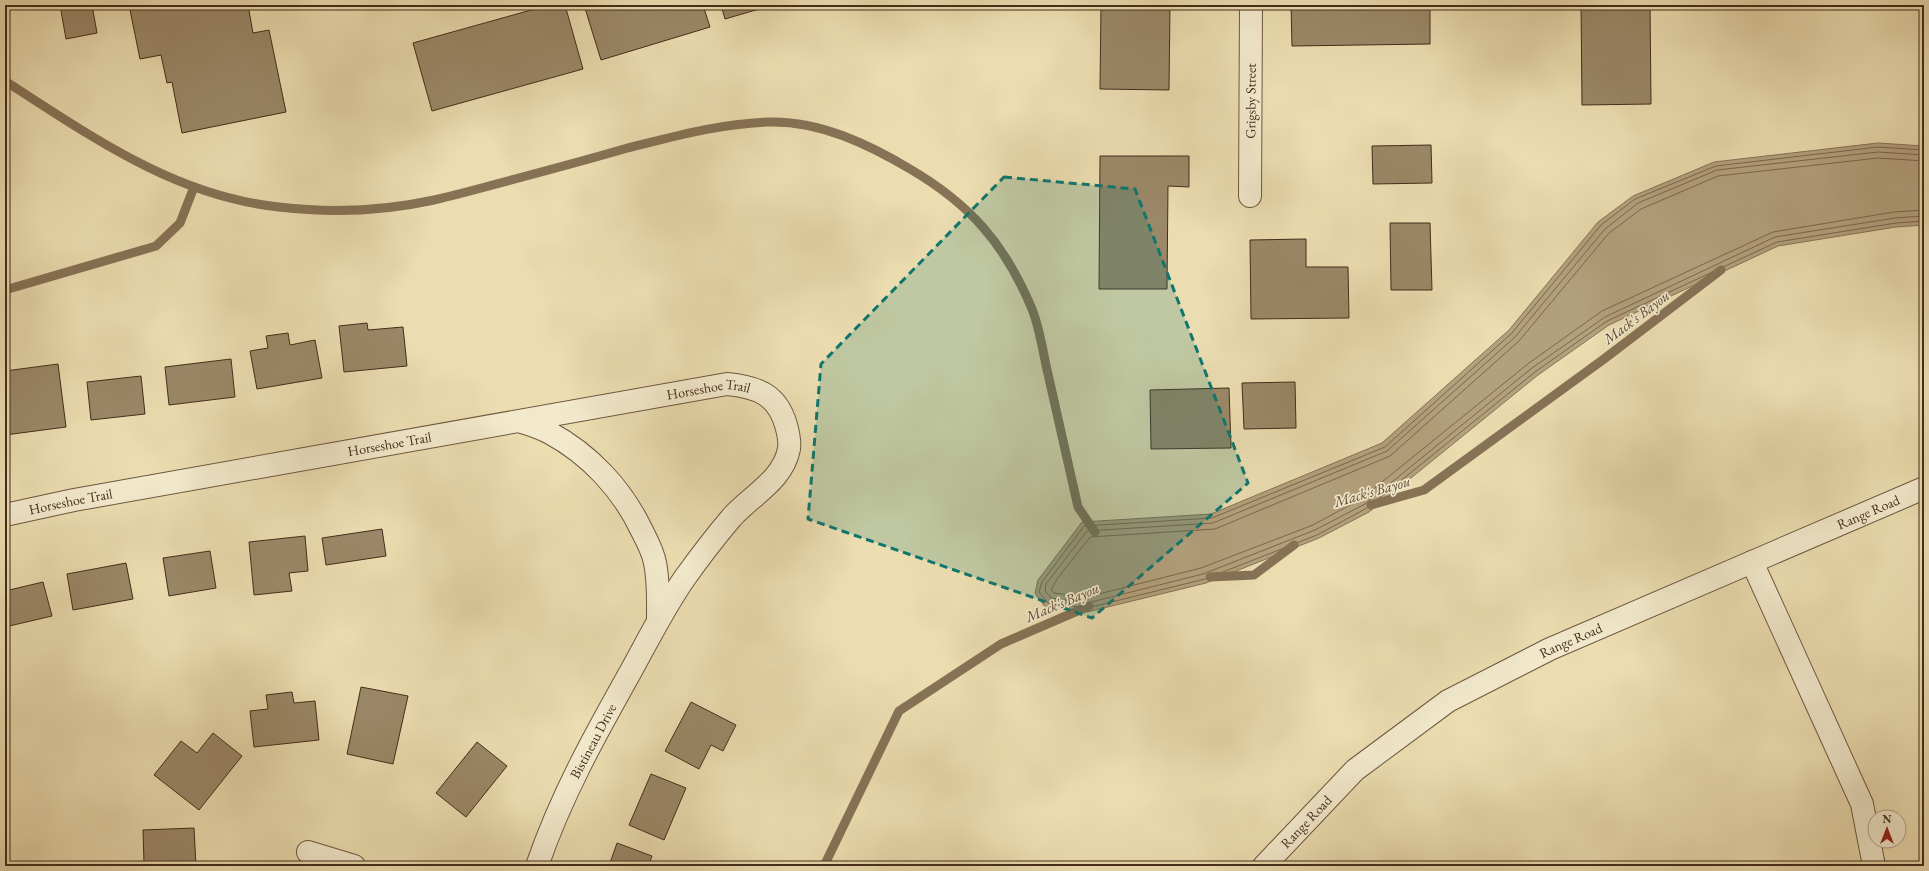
<svg xmlns="http://www.w3.org/2000/svg" width="1929" height="871" viewBox="0 0 1929 871" font-family="'EB Garamond',serif">
<rect width="100%" height="100%" fill="#ebddb0"/>
<filter id="stains"><feTurbulence type="fractalNoise" baseFrequency=".005" numOctaves="4"/><feColorMatrix values="0 0 0 0 .2 0 0 0 0 .09 0 0 0 0 .02 0 0 0 .5 -.17"/></filter>
<radialGradient id="worn" r=".72"><stop offset=".6" stop-color="#630" stop-opacity="0"/><stop offset="1" stop-color="#630" stop-opacity=".3"/></radialGradient>
<path fill="#b3a17d" stroke="#877256" d="M1878,143L1924,146V225L1896,227L1778,246L1609,325L1538,375L1369,512L1319,538L1206,583L1087,612L1045,607L1035,593L1038,580L1082,522L1211,514L1382,443L1509,330L1598,222L1633,196L1714,162Z"/>
<g fill="none" stroke-linecap="round" stroke-linejoin="round">
<path stroke="#7c664c" stroke-width="1" d="M1924,150L1878,147L1716,166L1635,199L1601,225L1512,333L1385,447L1212,518L1084,526L1042,582L1039,592L1048,603L1087,608L1205,579L1317,535L1367,508L1535,372L1607,321L1777,242L1896,223L1924,221
M1924,155L1878,152L1717,170L1638,203L1605,229L1515,337L1387,451L1213,523L1087,531L1046,584L1045,591L1051,598L1087,603L1203,574L1315,530L1365,504L1532,368L1605,317L1775,237L1895,218L1924,216
M1924,161L1878,158L1718,176L1641,209L1609,233L1519,341L1390,456L1215,529L1090,537L1057,579L1051,590L1054,593L1087,597L1201,568L1313,525L1361,499L1529,363L1602,311L1773,232L1894,212L1924,210"/>
<path stroke="#877256" stroke-width="9" d="M5,81C91,136 174,196 279,207C330,213 384,211 434,200C456,195 478,189 500,183C541,172 583,161 624,149C672,137 721,123 770,122C820,121 868,144 910,169C970,204 1005,244 1032,309C1040,329 1043,353 1048,374C1058,419 1068,463 1078,507L1095,532
M5,290L156,246L180,223L194,187
M1371,505L1424,490L1604,359L1721,270
M1210,577L1254,575L1294,545
M824,866L899,711L1001,644L1089,606"/>
</g>
<path fill="#9b8868" stroke="#452c1b" d="M60,5H92L97,33L66,39Z
M129,5H248L253,33L269,30L286,112L182,133L172,82L167,83L161,55L140,59Z
M549,5H565L583,69L432,111L413,43Z
M584,5H703L710,27L601,60Z
M721,5H773L725,19Z
M1101,5H1170L1169,90L1100,89Z
M1291,5H1430V44L1292,46Z
M1581,5H1650L1651,104L1582,105Z
M1431,145L1432,183L1373,184L1372,146Z
M1100,156H1189V187L1168,186L1167,289H1099Z
M1390,223H1430L1432,290H1391Z
M1306,239V267H1348L1349,318L1251,319L1250,240Z
M367,323L368,330L403,327L407,366L344,372L339,326Z
M288,333L290,345L315,340L322,378L257,389L250,351L268,348L266,336Z
M231,359L235,397L169,405L165,367Z
M58,364L66,427L5,435V371Z
M141,376L145,414L91,420L87,382Z
M1295,382L1296,428L1244,429L1242,383Z
M1229,388L1231,448L1151,449L1150,390Z
M382,529L386,556L326,565L322,538Z
M305,536L308,571L289,573L292,591L254,595L249,542Z
M210,551L216,588L169,596L163,558Z
M126,563L133,599L73,610L67,574Z
M43,582L52,616L5,627V591Z
M361,687L408,696L393,764L347,754Z
M292,692L294,703L315,701L319,740L254,747L250,711L268,709L266,695Z
M691,702L736,725L723,751L711,745L699,769L665,751Z
M213,733L242,756L199,810L154,775L181,741L197,753Z
M477,742L507,766L466,817L436,793Z
M651,774L686,788L664,840L629,825Z
M194,828L196,866H157L156,863H144L143,830Z
M617,843L652,856L648,866H609Z"/>
<g fill="none" stroke-linecap="round" stroke-linejoin="round">
<defs>
<g id="minor">
<path id="s1" d="M1250,196L1251,5"/>
<path d="M522,422C531,425 541,428 550,433C589,454 622,489 641,529C646,539 653,551 655,563C659,582 658,601 658,621"/>
<path id="s2" d="M5,515L74,500L727,384C757,387 777,394 786,425C788,432 790,442 789,449C783,480 752,495 732,517C715,537 699,558 684,579C664,608 648,640 631,671C595,735 561,796 537,866"/>
<path d="M1752,562L1862,804L1874,866"/>
<path d="M308,852L354,866"/>
<path id="s3" d="M1264,866L1355,770L1448,701L1550,649L1924,488"/>
</g>
</defs>
<use href="#minor" stroke="#6e5840" stroke-width="24"/>
<use href="#minor" stroke="#f2e9cc" stroke-width="22"/>
</g>
<path fill="#0f766e" fill-opacity="0.2" stroke="#0f766e" stroke-width="3" stroke-dasharray="8 5" stroke-linejoin="round" d="M1004,177L1135,189L1248,483L1092,618L808,519L821,364Z"/>
<g text-anchor="middle" dominant-baseline="central" stroke-width="3.5" stroke-linejoin="round" paint-order="stroke">
<g font-size="14" fill="#452c1b" stroke="#f2e9cc">
<text stroke="none"><textPath href="#s1" startOffset="95">Grigsby Street</textPath></text>
<text stroke="none"><textPath href="#s2" startOffset="715">Horseshoe Trail</textPath></text>
<text stroke="none"><textPath href="#s2" startOffset="391">Horseshoe Trail</textPath></text>
<text stroke="none"><textPath href="#s2" startOffset="67">Horseshoe Trail</textPath></text>
<text stroke="none"><textPath href="#s3" startOffset="709">Range Road</textPath></text>
<text stroke="none"><textPath href="#s3" startOffset="385">Range Road</textPath></text>
<text transform="translate(593 741) rotate(-62)">Bistineau Drive</text>
<text stroke="none"><textPath href="#s3" startOffset="61">Range Road</textPath></text>
</g>
<g font-size="15" font-style="italic" fill="#604934" stroke="#f2e9cc">
<text transform="translate(1636 317) rotate(-37)">Mack's Bayou</text>
<text transform="translate(1372 491) rotate(-16)">Mack's Bayou</text>
<text transform="translate(1062 602) rotate(-23)">Mack's Bayou</text>
</g>
</g>
<rect width="1929" height="871" fill="none" stroke="#ebddb0" stroke-width="20"/>
<rect x="6" y="6" width="1917" height="859" fill="none" stroke="#452c1b" stroke-width="2"/>
<rect x="10" y="10" width="1909" height="851" fill="none" stroke="#452c1b"/>
<g transform="translate(1887 829)"><circle r="19" fill="#f2e9cc" stroke="#ad9d85"/>
<path d="M0-3L7 15L0 10L-7 15Z" fill="#8f2418"/>
<text y="-6" font-size="11" font-weight="bold" text-anchor="middle" fill="#452c1b">N</text>
</g>
<rect width="100%" height="100%" filter="url(#stains)"/>
<rect width="100%" height="100%" fill="url(#worn)"/>
</svg>
